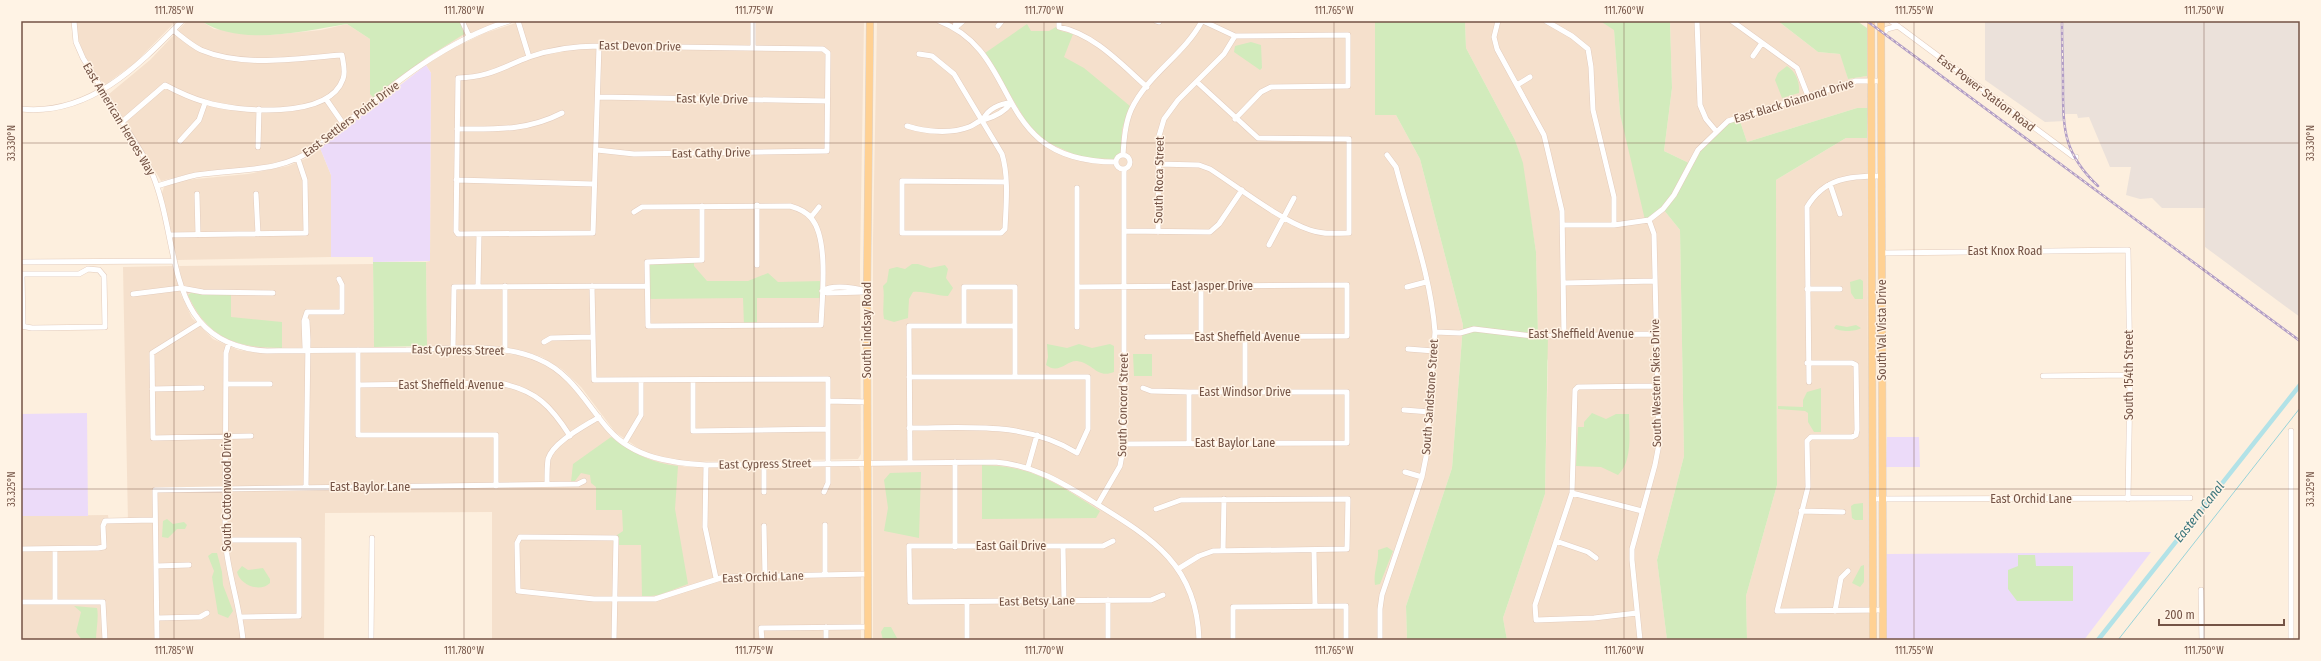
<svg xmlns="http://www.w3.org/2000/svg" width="2321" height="661" viewBox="0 0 2321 661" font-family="'Fira Sans Condensed',sans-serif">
<rect width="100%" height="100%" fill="#fdefde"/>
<path fill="#f5e0cc" d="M76,21H176L135,63L106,84L100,80L83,53L78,37Z
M187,21H201L214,29L270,35L321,30L347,24L370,39L371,21H501L463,36L426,58L299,156L257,167L192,173L161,181L109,94L150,60Z
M522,21H864L860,265L861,454L858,459L689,462L660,457L641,450L615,432L581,387L563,370L542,357L521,350L497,346H427L426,262L430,261L431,73L426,65L450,50L485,33Z
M877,21H1375V115H1396L1420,159L1463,325L1452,468L1406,606L1407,640H873V239Z
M1465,21H1600L1614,29L1620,114L1663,209L1680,230L1684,456L1657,560L1667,640H1507L1503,618L1545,494L1548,361L1538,335L1536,252L1522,163L1515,140L1466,48Z
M1670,21H1778L1818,52L1841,54L1848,79L1867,76L1868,108H1857L1747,142L1739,118L1691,164L1664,151L1672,88Z
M1846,138H1867L1869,640H1747L1746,596L1777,485L1776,180Z
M320,148L331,175V257L177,260L162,193L164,187L185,180L248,174L288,166L305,159Z
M373,264L374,347L254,348L199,318L183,286L179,266Z
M173,266L181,295L192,318L213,339L238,350L265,354L487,352L517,355L533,359L556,372L568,382L611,437L620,444L648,459L687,467L859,466L861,472V640H492V512L325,513L324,640H21V516L108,515L109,523H128L123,267Z"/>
<path fill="#ebe1da" d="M1985,21H2300V317L2205,247V208H2162L2152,198L2140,199L2126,195L2131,167H2110L2089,117L2078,118L2077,114H2065V121L2045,122L1985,80Z"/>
<path fill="#ecdbf9" d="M426,65L431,73L430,261L373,262V257H331V175L320,148Z
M87,413L88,516H21V414Z
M1887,437H1919L1920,467H1886Z
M2151,552L2084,640H1887V554Z"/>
<path fill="#d2ebbc" d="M201,21H460L464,34L426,58L374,98L370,94V39L347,24C302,31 242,47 201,21Z
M1375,21H1465L1466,48L1515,140L1523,163L1536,252L1538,335L1548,334L1545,494L1503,618L1507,640H1407L1406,606L1452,468L1463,325L1420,159L1396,115H1375Z
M1600,21H1670L1672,88L1664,151L1691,164C1701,146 1718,124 1739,118L1747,142L1857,108H1868L1867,138H1846L1776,180L1777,485L1746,596L1747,640H1667L1657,560L1684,456L1680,230L1663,209L1645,220L1620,114L1614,30Z
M1778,21H1857L1867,28V76L1848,79L1840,54L1818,52Z
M1027,24L1031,31H1049L1056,27L1061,31L1073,34L1064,57L1084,68L1130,106L1122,129L1121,152L1114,159L1082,158L1047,142L1038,135L1026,121L985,53Z
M1251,42L1261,45L1262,68L1260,70L1234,52L1235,46Z
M1787,66C1796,72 1800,82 1799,93L1782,98L1775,80L1778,73Z
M694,260V266L707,281H748L768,273L778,282L822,281V298H757V326H744L743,298L646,299L647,262Z
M373,262H426L427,346L374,347Z
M912,264H918L930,268L945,265L948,269L946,278L953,288L948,296C935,296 926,291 913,292L909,299L908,318L894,322L884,319C882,308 885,298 883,286L887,282L889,269L897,267L905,269Z
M1860,279L1863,281V299H1855L1851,293L1850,282Z
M191,293L231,295V317L282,322V348C237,348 208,339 188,295Z
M1836,325L1847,327L1856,325L1861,328C1856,332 1839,332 1834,328Z
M1047,344L1067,348L1079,344L1092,348L1110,344L1114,346V372C1097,379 1093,363 1077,361C1067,360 1059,375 1046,365L1048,357Z
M1133,354H1152V376H1134Z
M1821,388V432H1814L1808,422V413L1805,411L1778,409V406L1803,407V400L1807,392Z
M1592,413L1606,419L1616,414H1629C1629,433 1633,461 1618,475L1601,467L1576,466L1578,427H1584V422Z
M611,437C630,452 654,464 678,466L675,509L688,584L659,595L642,597L641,545H619L617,535L623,531L622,510H596V487L591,483L590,475L581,473L575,481L571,482L573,464Z
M982,465C1034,466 1058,484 1100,511L1096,518L982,519Z
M921,472L919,538L884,531L888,508L884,480L890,473Z
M1863,503V520H1855L1852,518L1851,506L1854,504Z
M167,519L173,524L184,522L187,525L185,529H177L168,538L162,537L163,521Z
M1387,547L1393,551L1380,584L1375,585C1373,571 1379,563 1378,550Z
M212,553H217L222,572L223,585L233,611L228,618L218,614L212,577L214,571L208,556Z
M2018,555H2035L2036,566H2073V601H2017L2008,589V570L2018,566Z
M1864,565V582L1860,587L1852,583L1861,566Z
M242,566L248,570L263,568L270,579V583C260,593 240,585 237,572Z
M74,606L97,608C99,617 96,630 96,640H82L76,632L81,612Z
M884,627H891L898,640H883L881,632Z"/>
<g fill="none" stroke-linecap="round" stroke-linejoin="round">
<path stroke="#98d3d9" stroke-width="1" d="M2118,640L2300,408"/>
<path stroke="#b2e2e7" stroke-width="4.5" d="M2098,640L2300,385"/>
<defs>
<path id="minor" d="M74,21L76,42L83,58C97,81 111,104 126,128C135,142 145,157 152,173C182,244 162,345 267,351C314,350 360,350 406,350C448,349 498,342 538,359C572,373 586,404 609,430C634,458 671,463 706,465L995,462C1034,465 1063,483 1095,503C1152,538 1197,565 1199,640
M462,21L469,36
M518,21L529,57
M939,21C1025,54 989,162 1116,162
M1059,21V27C1094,34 1121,64 1147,87
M1156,21L1159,22
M1203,21L1235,36L1348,35V86L1271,87L1261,92L1235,119
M1498,21L1494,37L1497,49L1544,135L1562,211L1564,335
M1546,21L1572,36L1588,49L1591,67L1593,110L1614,197V225
M1697,21L1700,105L1706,119L1716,131
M1732,21L1797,68L1808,96
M1891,21L2074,157H2076
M998,26L1002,21
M955,28L963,21
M955,28L956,21
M1881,36L1887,29L1898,26
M753,48V21
M919,54L932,56L954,74L1002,154C1009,177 1006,205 1005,229L1001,233H902V181L1006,182
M1753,56L1762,43
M1517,85L1530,77
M598,97L827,101
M326,99L344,125
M21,109C90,116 138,66 182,21
M983,120C987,109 1001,103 1011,103
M122,122L165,85C178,92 191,98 205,102C237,112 329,120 343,79C346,72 343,62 342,55C297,58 244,68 201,50C191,45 182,37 173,30
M907,126C926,132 951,134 969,127C974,125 978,121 983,120C994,117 1004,113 1011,103
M457,129C496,129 527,131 562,113
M180,141L199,120L205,103
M258,147L259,109
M597,150L634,154L827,151L828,53L823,49L599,46C575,46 552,49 529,57C501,68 489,77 458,78L456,231L458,234L593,233L599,46
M1123,155C1124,140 1125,124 1131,110C1147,75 1184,55 1202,21
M1116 162a7 7 0 1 1 14 0a7 7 0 1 1-14 0Z
M1157,164L1199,165L1210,169C1238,187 1280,220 1310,230C1323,235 1336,233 1349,233V139L1258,138L1197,82
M456,180L593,184
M1830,184L1840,214
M157,186C170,182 183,178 196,175C238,168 280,174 317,147C376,99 435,44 509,21
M1077,188V327
M197,194L198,235
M256,194L258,234
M757,205V265
M634,212L642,207L790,206C797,208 806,211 811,218C829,238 822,298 821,325L648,326L647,262L702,260V206
M811,217L819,207
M1563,225H1614L1649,220L1663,209L1674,195L1698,150L1728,121L1856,81H1881
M1124,231L1210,232L1219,224L1242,190
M1158,232L1159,136L1164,119L1178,100L1224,54L1235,36
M169,235L306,233L305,180L298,159
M1269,245L1294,198
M1882,253L2128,250L2130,379L2128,499
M21,262L174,261
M21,274H79L88,269L99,270L104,276L105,327L32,328L21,326
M22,274L23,326
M1564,283L1655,281
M592,286L594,380L828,379V483L824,492
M478,287L479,235
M1077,287L1347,285V336L1147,337
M1201,287V337
M1407,287L1426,282
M1807,289H1840
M822,291C833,284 855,288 867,291
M822,291L827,293L864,292
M133,294L181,288L203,292L273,293
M305,319L307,321L308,340L306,487
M200,323L152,353L153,438L251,436
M964,326V287H1015V377
M1435,332L1460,333L1474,329L1533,336L1656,334
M544,342L551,338L592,337
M229,343L226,353L225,540C228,574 240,606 243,640
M305,348L304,321L307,312H342V285L339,279
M453,349L454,287L646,286
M1408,349L1434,351
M358,350V435H496V486
M505,350V286
M1807,363H1852L1856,365L1857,430L1856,435L1852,437H1811L1807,441L1808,487L1777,611L1883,610
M2043,376L2130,375
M909,377H1088V429L1077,453C1026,421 967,428 909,428
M693,380V431L828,429
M1809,382L1807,207C1824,178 1849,176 1881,176
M226,384H270
M358,385L499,383C536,390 551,406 570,436
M152,389L202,388
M1189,392V443
M1245,392V337
M828,401L867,402
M1404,410L1430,412
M625,442L641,415V380
M1124,444L1347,443V392H1189L1151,391L1143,388
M910,462L909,326H1015
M955,462V547
M706,465L705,527L716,578
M1028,467L1037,435
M1405,472L1422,477
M547,484C547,476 547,466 548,459C553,442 585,426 599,417
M764,492V463
M1572,493L1642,511
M1872,499L2190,498
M1098,504L1120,466L1124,444V169
M1156,509L1181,500L1348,499L1347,549L1213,551L1199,556L1178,569
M1801,511L1843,512
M825,525V575
M764,526L765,576
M225,540H299V616L241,617
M1113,541L1103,546H909L910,602L1151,600L1163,595
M1556,541L1588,552L1596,558
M1063,546L1064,601
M21,549L98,548L104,547L103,526L105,521L154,520
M55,549V602
M1314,550L1315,606
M1223,551L1224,499
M156,566L189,565
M2201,590L2202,640
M21,602H103L105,640
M967,602V640
M1835,611L1841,578L1848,571
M1637,613L1594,618L1536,620L1535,605L1572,493L1575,390L1578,387L1657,386
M157,618L200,617L207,613
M826,627V640
M157,640L155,490L578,484L584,481
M371,640L372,538
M614,640L616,538L520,537L517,543L518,591L594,599H655L724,577L868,574
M762,640L761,628L868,627
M1108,640V600
M1233,640V607L1346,606V640
M1380,640V609L1382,595L1422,477L1426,457L1435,332C1431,277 1410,221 1396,167L1387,155
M1640,640L1632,560V549L1655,465L1659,444L1654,234L1649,220
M2291,640V431"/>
<path id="major" d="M1871,21L1873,640
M1881,21L1883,640
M868,640L867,291L870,21"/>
</defs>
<use href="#minor" stroke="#e3ccbd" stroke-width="6"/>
<use href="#major" stroke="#dbd2cf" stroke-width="8"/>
<use href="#minor" stroke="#fff" stroke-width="5"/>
<use href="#major" stroke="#ffd193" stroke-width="7"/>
<defs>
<path id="rail" d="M1867,21L2300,341
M2062,23C2062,44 2063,65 2063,87C2063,130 2064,154 2098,186"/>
</defs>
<use href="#rail" stroke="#b19dc6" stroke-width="2.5"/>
<use href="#rail" stroke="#fff3e5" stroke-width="1" stroke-dasharray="3" stroke-linecap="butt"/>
</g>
<path fill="none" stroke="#745345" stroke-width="1" stroke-opacity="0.45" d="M174,21V640M464,21V640M754,21V640M1044,21V640M1334,21V640M1624,21V640M1914,21V640M2204,21V640M21,143H2300M21,489H2300"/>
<g text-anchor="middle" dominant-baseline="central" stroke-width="3" stroke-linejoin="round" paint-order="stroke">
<g font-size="12" fill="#745345" stroke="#fff3e5">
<text transform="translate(640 46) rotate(1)">East Devon Drive</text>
<text transform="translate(1986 93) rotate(37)">East Power Station Road</text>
<text transform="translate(712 99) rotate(1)">East Kyle Drive</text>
<text transform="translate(1794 101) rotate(-17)">East Black Diamond Drive</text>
<text transform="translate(119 119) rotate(59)">East American Heroes Way</text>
<text transform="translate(351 119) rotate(-37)">East Settlers Point Drive</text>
<text transform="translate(711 153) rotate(-1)">East Cathy Drive</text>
<text transform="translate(1159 180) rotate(-89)">South Roca Street</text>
<text x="2005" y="251">East Knox Road</text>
<text x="1212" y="286">East Jasper Drive</text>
<text transform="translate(867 330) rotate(-90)">South Lindsay Road</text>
<text transform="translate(1882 330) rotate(-90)">South Val Vista Drive</text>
<text x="1581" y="334">East Sheffield Avenue</text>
<text x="1247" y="337">East Sheffield Avenue</text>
<text transform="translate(458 350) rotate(1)">East Cypress Street</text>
<text transform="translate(2129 375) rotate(-90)">South 154th Street</text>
<text transform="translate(1656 383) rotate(-91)">South Western Skies Drive</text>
<text x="451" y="385">East Sheffield Avenue</text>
<text x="1245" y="392">East Windsor Drive</text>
<text transform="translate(1430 397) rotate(-86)">South Sandstone Street</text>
<text transform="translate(1123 405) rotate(-89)">South Concord Street</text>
<text x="1235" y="443">East Baylor Lane</text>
<text transform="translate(765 464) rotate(-1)">East Cypress Street</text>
<text x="370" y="487">East Baylor Lane</text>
<text transform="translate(227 492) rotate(-90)">South Cottonwood Drive</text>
<text x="2031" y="499">East Orchid Lane</text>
<text x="1011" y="546">East Gail Drive</text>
<text transform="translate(763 577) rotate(-2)">East Orchid Lane</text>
<text transform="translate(1037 601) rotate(-1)">East Betsy Lane</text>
</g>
<g font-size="13" font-style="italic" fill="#39747b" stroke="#fff3e5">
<text transform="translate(2199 512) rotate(-52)">Eastern Canal</text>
</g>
</g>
<rect width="2321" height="661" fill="none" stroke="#fff3e5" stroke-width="44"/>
<path d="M2159 619v6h125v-6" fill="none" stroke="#745345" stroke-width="2"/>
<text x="2165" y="619" font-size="12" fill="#745345" stroke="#fff3e5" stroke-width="3" paint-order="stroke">200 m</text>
<rect x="22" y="22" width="2277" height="617" fill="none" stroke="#745345" stroke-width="1.5"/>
<g font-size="10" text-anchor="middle" fill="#745345">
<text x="174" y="14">111.785°W</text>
<text x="464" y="14">111.780°W</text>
<text x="754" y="14">111.775°W</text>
<text x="1044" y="14">111.770°W</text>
<text x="1334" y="14">111.765°W</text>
<text x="1624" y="14">111.760°W</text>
<text x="1914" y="14">111.755°W</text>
<text x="2204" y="14">111.750°W</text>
<text transform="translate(11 143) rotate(-90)" y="4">33.330°N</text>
<text transform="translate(2310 143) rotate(-90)" y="4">33.330°N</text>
<text transform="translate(11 489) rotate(-90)" y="4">33.325°N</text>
<text transform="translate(2310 489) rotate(-90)" y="4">33.325°N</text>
<text x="174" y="654">111.785°W</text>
<text x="464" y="654">111.780°W</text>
<text x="754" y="654">111.775°W</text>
<text x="1044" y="654">111.770°W</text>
<text x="1334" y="654">111.765°W</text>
<text x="1624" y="654">111.760°W</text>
<text x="1914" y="654">111.755°W</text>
<text x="2204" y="654">111.750°W</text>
</g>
</svg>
